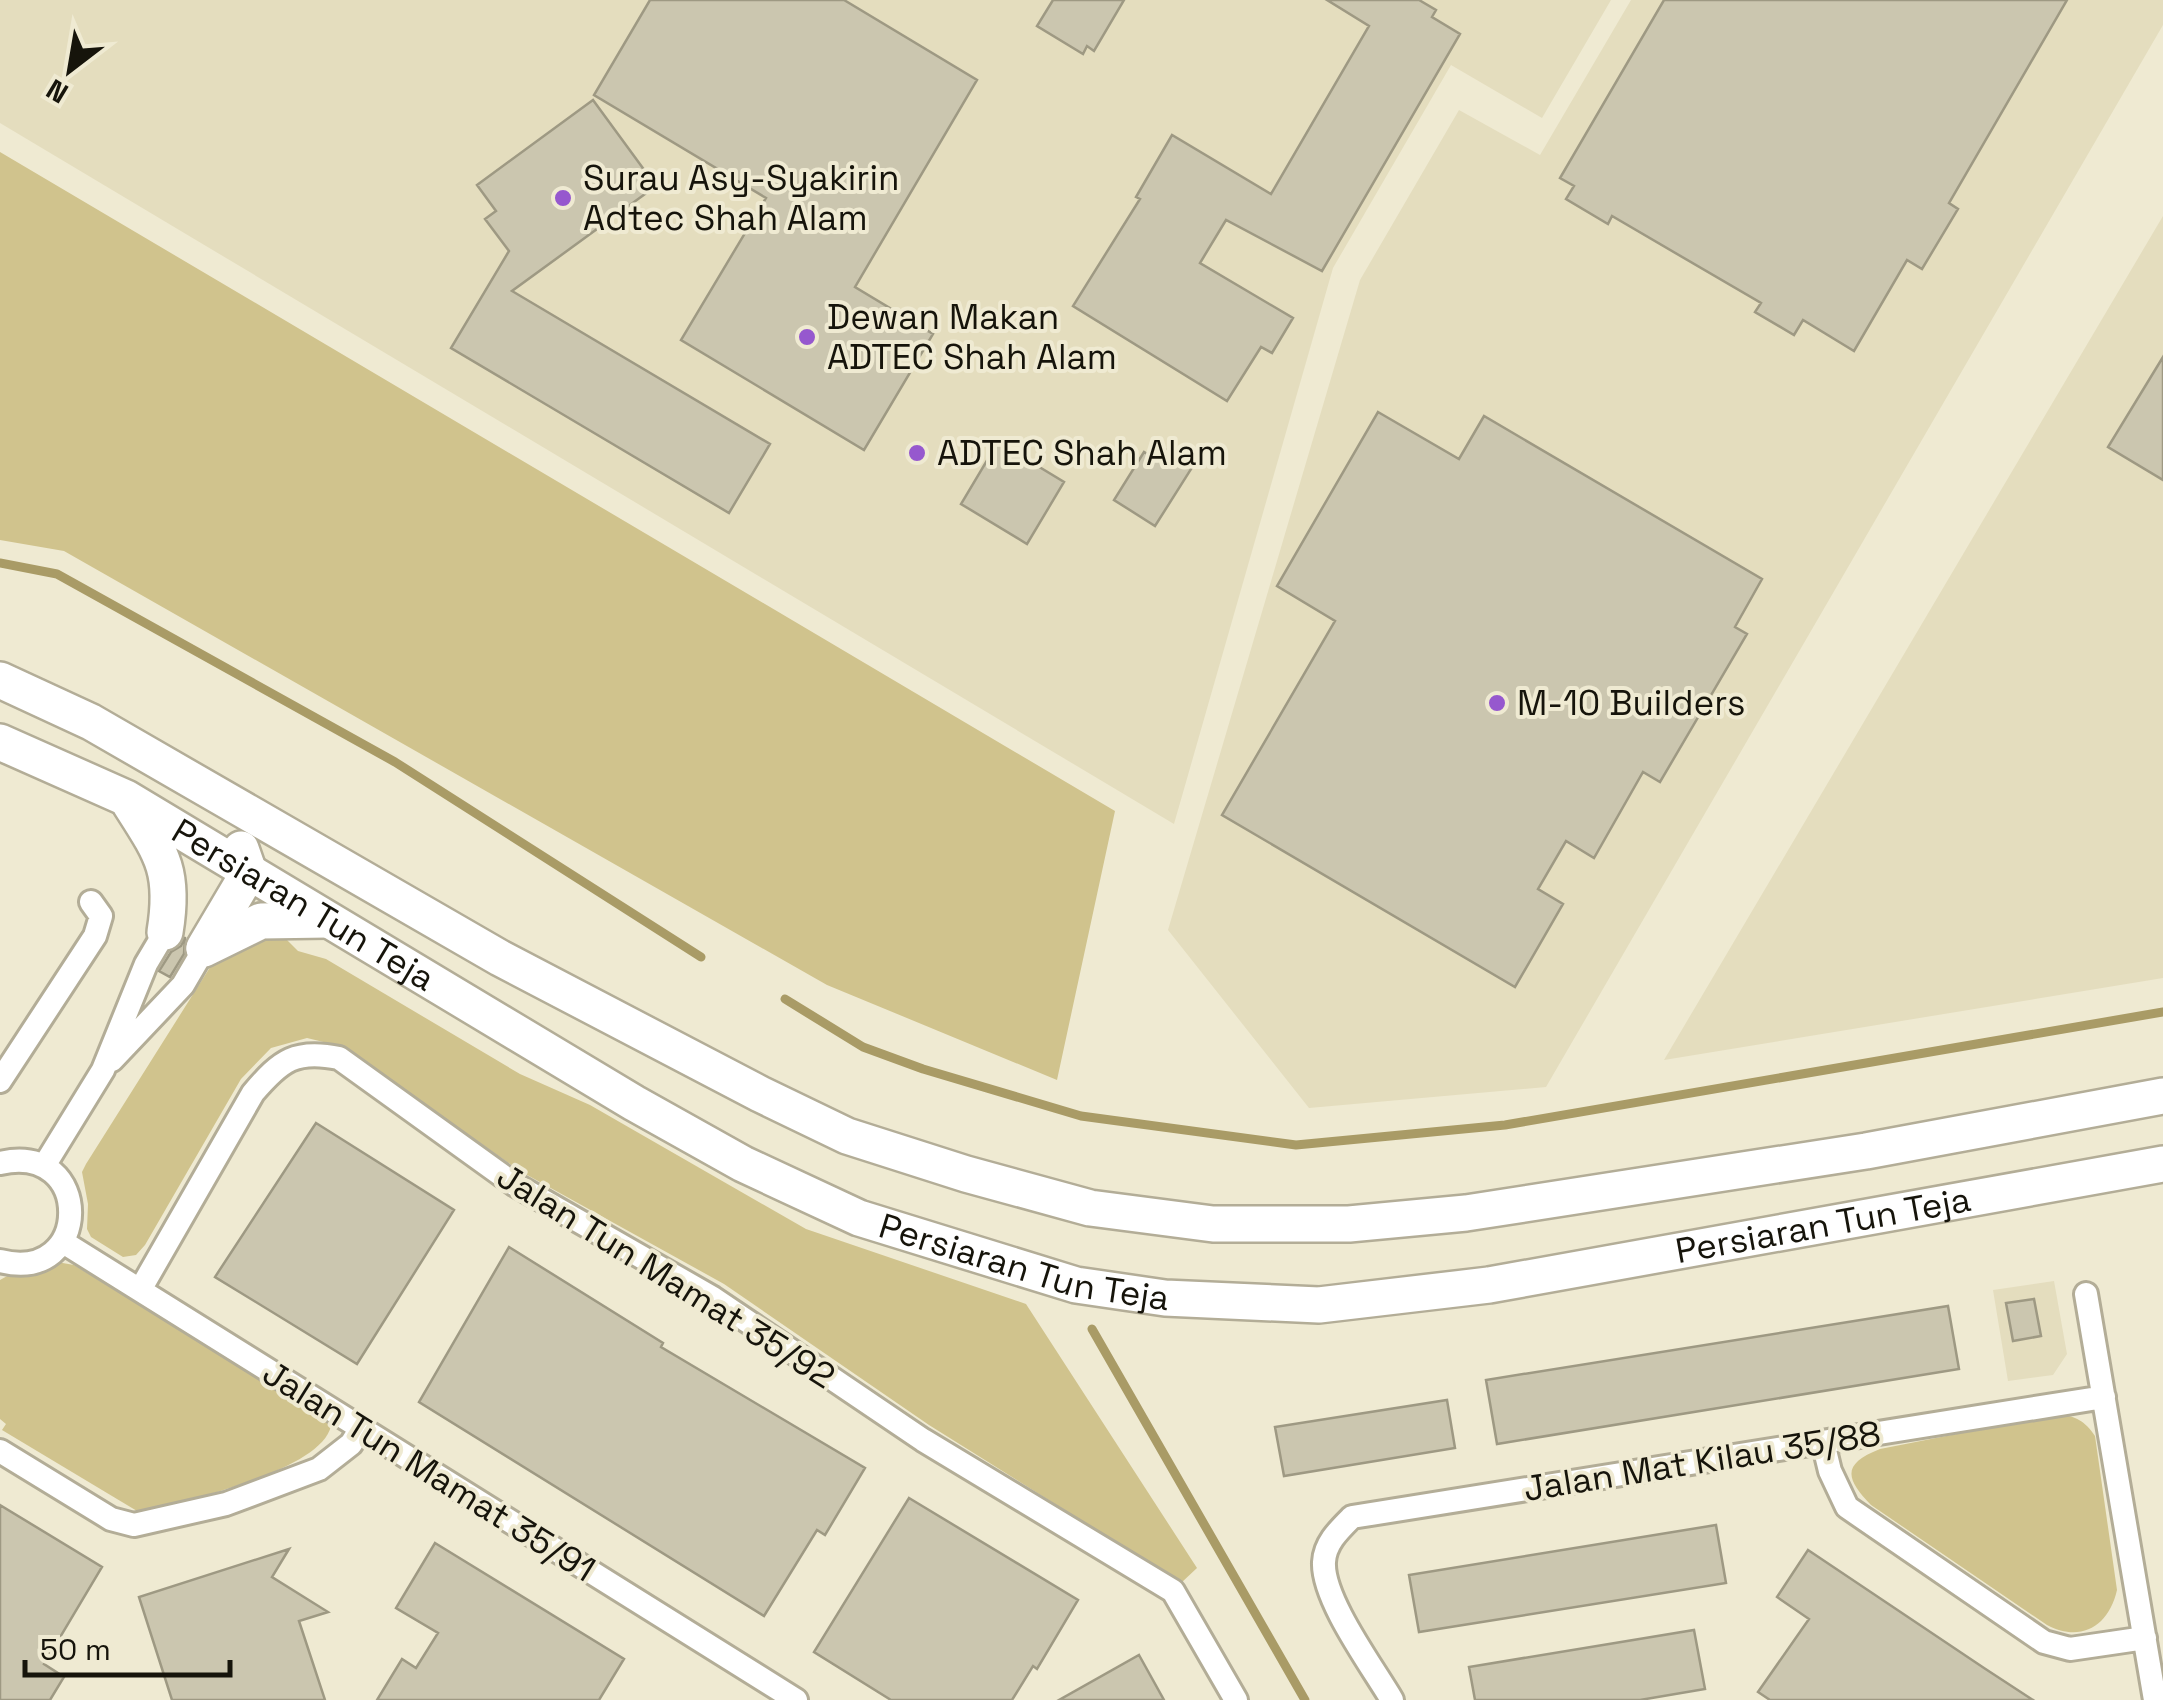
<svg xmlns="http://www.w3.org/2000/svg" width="2163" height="1700" viewBox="0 0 2163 1700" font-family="'Space Grotesk',sans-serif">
<rect width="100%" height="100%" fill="#efead2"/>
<path fill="#e4ddbe" d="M0,0H1611L1542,118L1451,65L1333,268L1174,824L0,123Z
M1631,0H2163V25L1546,1087L1309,1108L1168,930L1360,280L1459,110L1540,155Z
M2163,216V978L1664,1060Z
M2054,1281L2067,1354L2053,1375L2008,1381L1993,1290Z"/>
<path fill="#d0c38d" d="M0,152L1115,811L1057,1080L827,985L64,551L0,540Z
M277,930L298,951L326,959L520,1074L590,1105L806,1229L1026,1304L1197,1568L1181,1583L929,1425L724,1284L520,1171L344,1047L307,1038L271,1048L241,1079L145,1245L136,1255L123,1257L91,1237L87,1229L88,1204L82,1172L86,1164L214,961Z
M57,1262L74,1265L324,1417L331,1426C321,1470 193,1498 153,1510L137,1511L2,1430L6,1424L0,1419V1280L9,1275L32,1273Z
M2058,1414C2076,1416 2085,1421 2095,1436L2117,1590C2109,1626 2081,1643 2047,1625L1871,1505C1845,1478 1842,1464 1880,1449Z"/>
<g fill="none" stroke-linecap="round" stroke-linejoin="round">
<path stroke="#a99b66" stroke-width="9" d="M0,563L57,574L395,762L701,957
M785,999L863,1047L923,1069L1081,1116L1296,1145L1505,1125L2163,1012
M1092,1329L1305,1700"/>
</g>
<path fill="#cbc6af" stroke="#9e9983" stroke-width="2.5" d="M650,0H844L977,80L855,287L933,334L864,450L681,340L766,198L594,95Z
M1053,0H1124L1094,51L1087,46L1083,54L1037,26Z
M1327,0H1419L1436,10L1432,17L1460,34L1322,271L1226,220L1200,263L1293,318L1272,353L1261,347L1227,401L1073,306L1140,199L1136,197L1172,135L1271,194L1369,26Z
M1664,0H2067L1949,203L1958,209L1922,269L1907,260L1854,351L1803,320L1794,335L1755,312L1761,303L1612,216L1608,224L1566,199L1574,186L1560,178Z
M593,100L656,186L512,291L770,444L729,513L451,348L509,251L485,219L496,211L477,185Z
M2163,357V480L2108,447Z
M1378,412L1459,459L1484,416L1762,579L1735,627L1747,634L1660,782L1643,772L1594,858L1566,841L1538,889L1563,904L1515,987L1222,815L1335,621L1277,586Z
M998,442L1064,482L1027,544L961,504Z
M1167,450L1193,466L1155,526L1114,500L1144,452L1159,461Z
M185,937L184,954L170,977L159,971L171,952L181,946Z
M316,1123L454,1210L357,1364L215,1277Z
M509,1247L663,1343L661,1347L865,1468L825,1535L817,1530L764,1616L419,1402Z
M2034,1299L2041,1336L2013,1341L2006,1303Z
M1948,1306L1959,1369L1497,1444L1486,1380Z
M1447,1400L1455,1448L1284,1476L1275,1427Z
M909,1498L1078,1600L1037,1669L1033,1666L1012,1700H891L814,1652Z
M0,1505L102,1567L44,1664L64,1677L50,1700H0Z
M1716,1525L1726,1583L1419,1632L1409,1575Z
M435,1543L624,1659L599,1700H377L402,1659L416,1668L438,1633L396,1608Z
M289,1549L272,1577L328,1612L299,1621L325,1700H172L139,1597Z
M1808,1550L1984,1668L2033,1700H1770L1758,1692L1809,1619L1777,1597Z
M1694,1630L1705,1689L1640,1700H1475L1469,1667Z
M1139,1655L1164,1700H1059Z"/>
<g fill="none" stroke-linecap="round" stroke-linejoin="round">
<defs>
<path id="minor" d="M112,1060L183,985L204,949
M0,1081L95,936L101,916L91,902
M0,1163C94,1141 93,1285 0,1261
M44,1166L103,1070L146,964L165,932
M63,1242L796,1700
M140,1290L253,1093C281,1060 296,1049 339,1058L514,1184L713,1298L923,1440L1173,1591L1236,1700
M2086,1294L2155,1700
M1823,1442L1830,1471L1847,1507L2044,1642L2070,1649L2145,1638
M0,1451L111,1519L134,1525L226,1504L319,1469L351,1444L361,1428
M1392,1700C1372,1666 1322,1599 1324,1562C1325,1543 1339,1530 1352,1517L2104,1397"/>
<g id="primary">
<path d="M0,680L91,722L500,958L760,1094L847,1136L966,1174L1090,1208L1213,1224H1349L1466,1213L1866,1151L2163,1096"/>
<path id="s1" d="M0,742L126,798L634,1103L743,1164L859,1218L1076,1285L1165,1298L1319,1305L1489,1285L2163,1164"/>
<path d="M130,804C162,854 175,871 165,932"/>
<path d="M204,948L249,872L241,849"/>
<path d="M204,949L261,921L328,920"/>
</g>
</defs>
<use href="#minor" stroke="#b3ad97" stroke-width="28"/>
<use href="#primary" stroke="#b3ad97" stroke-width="40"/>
<use href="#minor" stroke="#fff" stroke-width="22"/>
<use href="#primary" stroke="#fff" stroke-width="35"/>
</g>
<g fill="#9658ce" stroke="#efead2" stroke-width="4">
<circle cx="563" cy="198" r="10"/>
<circle cx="807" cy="337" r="10"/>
<circle cx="917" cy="453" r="10"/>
<circle cx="1497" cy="703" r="10"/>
</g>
<g text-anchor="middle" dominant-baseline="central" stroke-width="8" stroke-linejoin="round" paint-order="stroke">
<g font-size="35" fill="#16140b" stroke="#efead2" text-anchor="start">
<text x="583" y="178">Surau Asy-Syakirin<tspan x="583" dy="40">Adtec Shah Alam</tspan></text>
<text x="827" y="317">Dewan Makan<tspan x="827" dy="40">ADTEC Shah Alam</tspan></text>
<text x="937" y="453">ADTEC Shah Alam</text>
<text x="1517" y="703">M-10 Builders</text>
</g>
<g font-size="35" fill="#16140b" stroke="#efead2">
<text stroke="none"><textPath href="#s1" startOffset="345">Persiaran Tun Teja</textPath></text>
<text stroke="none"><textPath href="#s1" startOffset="1965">Persiaran Tun Teja</textPath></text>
<text stroke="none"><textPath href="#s1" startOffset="1155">Persiaran Tun Teja</textPath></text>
<text transform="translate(666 1276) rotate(32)">Jalan Tun Mamat 35/92</text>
<text transform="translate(1702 1461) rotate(-9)">Jalan Mat Kilau 35/88</text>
<text transform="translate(429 1471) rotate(32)">Jalan Tun Mamat 35/91</text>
</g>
</g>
<g transform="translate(70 70) rotate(211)" stroke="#efead2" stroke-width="8" paint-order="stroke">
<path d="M0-8L18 38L0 25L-18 38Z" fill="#16140b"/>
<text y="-15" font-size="28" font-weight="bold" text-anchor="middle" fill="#16140b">N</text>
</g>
<path d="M25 1660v15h205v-15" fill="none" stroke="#16140b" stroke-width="5"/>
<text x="40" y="1660" font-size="30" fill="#16140b" stroke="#efead2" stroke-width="8" paint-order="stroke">50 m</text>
</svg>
